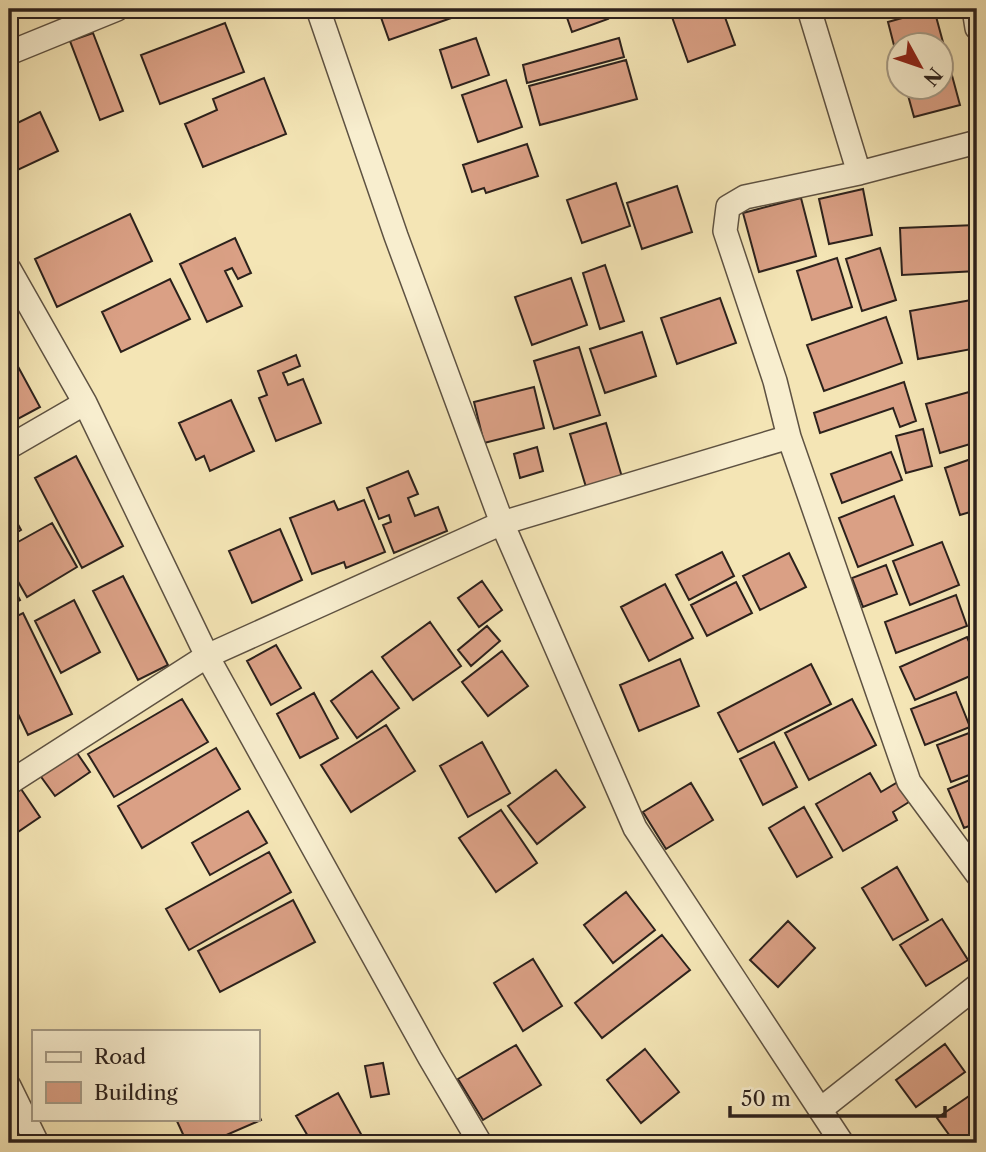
<svg xmlns="http://www.w3.org/2000/svg" width="986" height="1152" viewBox="0 0 986 1152" font-family="'Libre Caslon Text',serif">
<rect width="100%" height="100%" fill="#f4e5b5"/>
<filter id="stains"><feTurbulence type="fractalNoise" baseFrequency=".00286" numOctaves="4"/><feColorMatrix values="0 0 0 0 .2 0 0 0 0 .09 0 0 0 0 .02 0 0 0 .5 -.17"/></filter>
<radialGradient id="worn" r=".72"><stop offset=".6" stop-color="#630" stop-opacity="0"/><stop offset="1" stop-color="#630" stop-opacity=".3"/></radialGradient>
<path fill="#daa085" stroke="#2c211c" stroke-width="2" d="M378,9H474V10L389,40Z
M564,9H604L608,19L572,32Z
M696,9H722L735,45L688,62L672,17Z
M934,9L960,105L914,117L906,88H940V46H898V61L888,22Z
M225,23L244,72L160,104L141,55Z
M93,33L123,111L100,120L70,41Z
M476,38L489,75L452,88L440,50Z
M619,38L624,57L527,83L523,65Z
M626,60L637,99L540,125L529,86Z
M264,78L286,134L203,167L185,124L217,110L213,99Z
M506,80L522,127L478,142L462,95Z
M40,112L58,151L9,174V127Z
M527,144L538,176L486,193L484,188L472,192L463,165Z
M616,183L630,226L582,243L567,200Z
M677,186L692,232L642,249L627,203Z
M863,189L872,235L829,244L819,199Z
M801,198L816,256L759,272L743,213Z
M130,214L152,261L57,307L35,259Z
M976,225L977,271L902,275L900,228Z
M235,238L251,273L238,279L232,268L225,271L242,306L207,322L180,264Z
M880,248L896,300L862,311L846,259Z
M837,258L852,307L812,320L797,271Z
M605,265L624,321L600,329L583,273Z
M571,278L587,325L532,345L515,297Z
M170,279L190,319L121,352L102,312Z
M720,298L736,343L677,364L661,318Z
M977,299V348L918,359L910,311Z
M886,317L902,363L824,391L807,345Z
M642,332L656,376L605,393L590,349Z
M579,347L600,415L554,429L534,361Z
M9,350L40,407L16,420L9,407Z
M296,355L300,366L283,373L288,385L303,379L321,423L276,441L259,398L267,395L258,371Z
M904,382L916,421L900,427L893,408L820,433L814,413Z
M534,387L544,428L484,443L474,402Z
M969,392L977,421V442L940,453L926,404Z
M231,400L254,451L210,471L204,456L196,460L179,423Z
M606,423L622,477L586,487L570,434Z
M923,429L932,466L906,473L896,436Z
M537,447L543,471L520,478L514,454Z
M891,452L902,480L842,503L831,474Z
M76,456L123,546L82,568L35,478Z
M977,457V510L960,515L945,468Z
M408,471L418,494L408,498L415,516L438,507L447,531L394,553L383,525L391,522L389,515L379,519L367,488Z
M894,496L913,545L858,567L839,518Z
M364,500L385,552L346,568L344,562L312,574L290,518L334,501L338,510Z
M9,508L21,530L9,537Z
M52,523L77,567L27,597L9,566V547Z
M280,529L302,580L252,603L229,551Z
M942,542L959,585L910,605L893,561Z
M722,552L734,576L689,600L676,575Z
M789,553L806,587L760,610L743,576Z
M886,565L897,594L863,607L852,578Z
M123,576L168,665L138,680L93,591Z
M9,580L20,600L9,606Z
M482,581L502,610L479,627L458,598Z
M736,582L752,613L707,636L691,605Z
M665,584L693,638L649,661L621,607Z
M956,595L967,626L896,653L885,622Z
M74,600L100,652L61,673L35,621Z
M23,613L72,714L28,735L9,695V620Z
M430,622L461,666L413,700L382,657Z
M487,626L500,641L471,666L458,650Z
M967,637L977,660V673L915,700L900,667Z
M276,645L301,688L271,705L247,661Z
M502,651L528,686L488,716L462,682Z
M680,659L699,706L639,731L620,685Z
M811,664L831,704L738,752L718,713Z
M372,671L399,708L357,738L331,701Z
M956,692L970,727L925,745L911,709Z
M314,693L338,738L300,758L277,714Z
M182,699L208,742L114,797L88,754Z
M852,699L876,745L809,780L785,733Z
M386,725L415,771L351,812L321,765Z
M977,730V772L951,782L937,745Z
M482,742L510,793L468,817L440,766Z
M774,742L797,787L763,805L740,759Z
M216,748L240,789L142,848L118,806Z
M75,750L90,772L55,796L39,774Z
M556,770L585,807L537,844L508,806Z
M870,773L881,792L898,782L909,802L893,812L897,820L843,851L816,804Z
M977,777V823L964,828L948,789Z
M691,783L713,820L666,849L643,812Z
M21,789L40,817L9,838V798Z
M804,807L832,857L797,877L769,828Z
M501,810L537,863L496,892L459,838Z
M248,811L267,843L210,875L192,843Z
M269,852L291,892L189,950L166,909Z
M897,867L928,920L893,940L862,888Z
M626,892L655,930L613,963L584,925Z
M293,900L315,942L220,992L198,951Z
M942,919L968,960L926,986L900,945Z
M788,921L815,948L778,987L750,960Z
M662,935L690,970L602,1038L575,1003Z
M533,959L562,1006L523,1031L494,983Z
M945,1044L965,1072L916,1107L896,1080Z
M516,1045L541,1085L483,1120L458,1079Z
M645,1049L679,1092L641,1123L607,1080Z
M383,1063L389,1094L371,1097L365,1066Z
M975,1092L977,1096V1139L972,1143H955L937,1118Z
M338,1093L366,1143H312L296,1116Z
M257,1111L261,1120L208,1143H187L176,1119H257Z"/>
<g fill="none" stroke-linecap="round" stroke-linejoin="round">
<defs>
<path id="street" d="M318,9L396,236L502,523L635,828L842,1143
M809,9L859,173
M974,9L977,28
M9,53L117,9
M977,142L859,173L745,197L728,207L725,231L775,381L789,437L909,782L977,874
M9,269L85,403L207,656L430,1058L480,1143
M9,447L85,403
M9,783L207,656L502,523L789,437
M9,1086L37,1143
M821,1109L977,986"/>
</defs>
<use href="#street" stroke="#5e5242" stroke-width="26"/>
<use href="#street" stroke="#f8eecf" stroke-width="23"/>
</g>
<rect width="986" height="1152" fill="none" stroke="#f4e5b5" stroke-width="35"/>
<rect x="10" y="10" width="965" height="1131" fill="none" stroke="#2c211c" stroke-width="3.5"/>
<rect x="18" y="18" width="951" height="1117" fill="none" stroke="#2c211c" stroke-width="2"/>
<rect x="32" y="1030" width="228" height="91" fill="#f8eecf" stroke="#a69c87" stroke-width="2"/>
<rect x="46" y="1052" width="35" height="10" fill="#f8eecf" stroke="#a69c87" stroke-width="2"/>
<text x="94" y="1064" font-size="21" fill="#2c211c">Road</text>
<rect x="46" y="1082" width="35" height="21" fill="#daa085" stroke="#a69c87" stroke-width="2"/>
<text x="94" y="1100" font-size="21" fill="#2c211c">Building</text>
<g transform="translate(920 66) rotate(130)"><circle r="33" fill="#f8eecf" stroke="#a69c87" stroke-width="2"/>
<path d="M0-5L12 26L0 18L-12 26Z" fill="#8f2418"/>
<text y="-10" font-size="19" font-weight="bold" text-anchor="middle" fill="#2c211c">N</text>
</g>
<path d="M730 1106v10h215v-10" fill="none" stroke="#2c211c" stroke-width="3.5"/>
<text x="741" y="1106" font-size="21" fill="#2c211c" stroke="#f8eecf" stroke-width="5" paint-order="stroke">50 m</text>
<rect width="100%" height="100%" filter="url(#stains)"/>
<rect width="100%" height="100%" fill="url(#worn)"/>
</svg>
